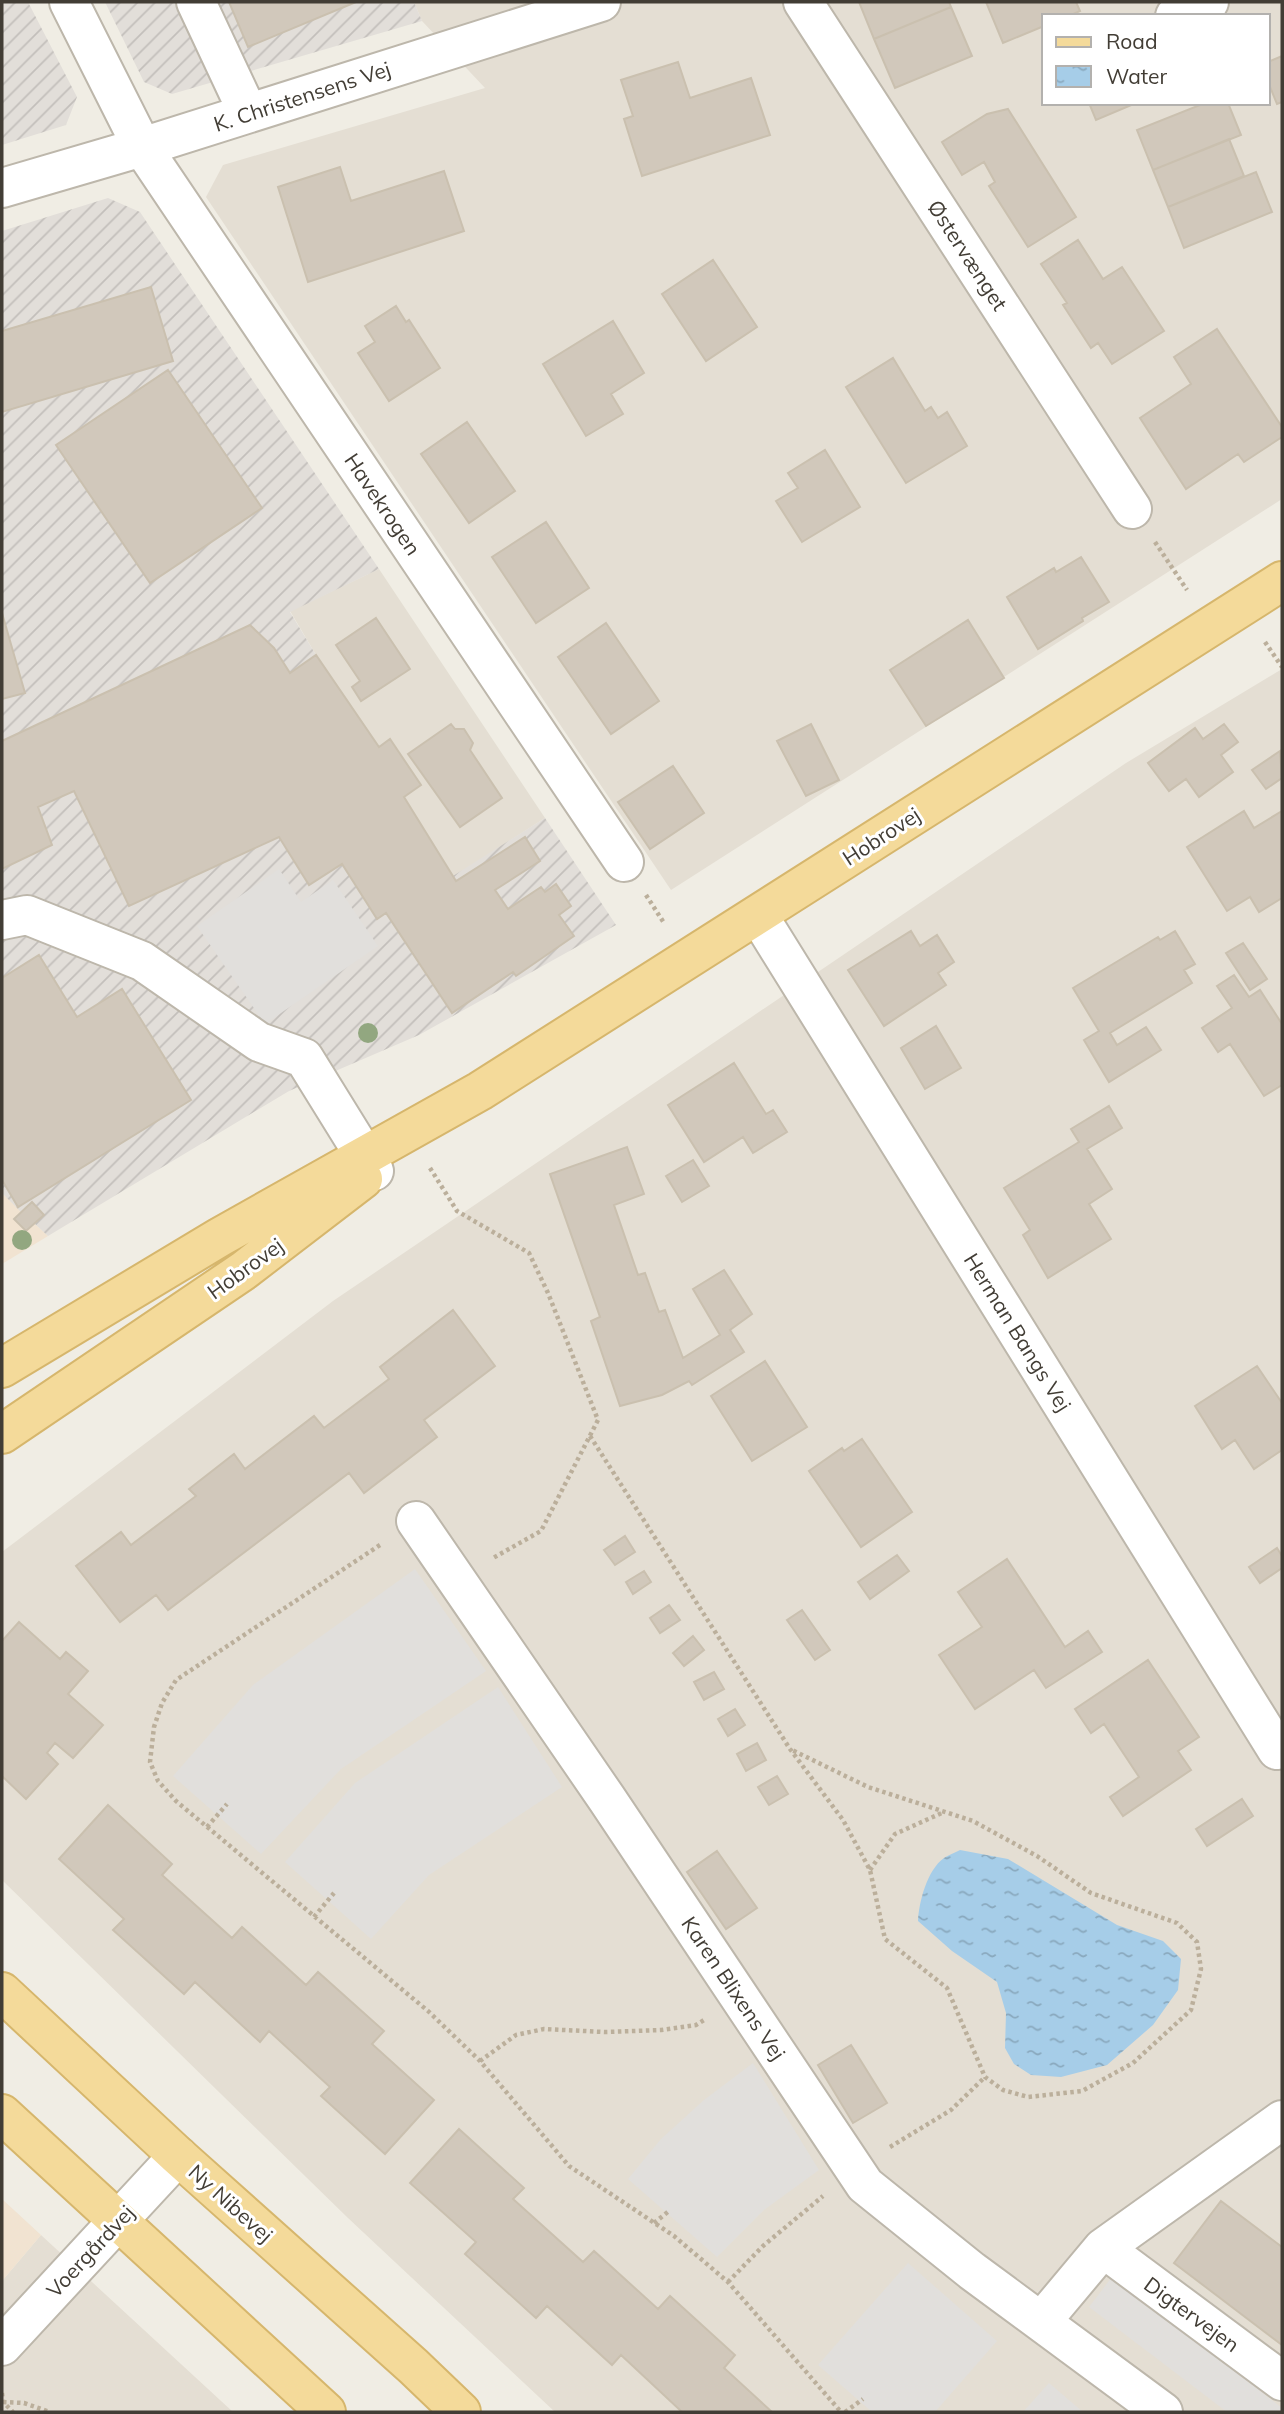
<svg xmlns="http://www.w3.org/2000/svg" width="1284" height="2414" viewBox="0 0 1284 2414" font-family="Mulish,sans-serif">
<defs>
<pattern id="industrial-furrows" width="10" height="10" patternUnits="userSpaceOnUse" patternTransform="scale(1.75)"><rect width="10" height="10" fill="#e2ded9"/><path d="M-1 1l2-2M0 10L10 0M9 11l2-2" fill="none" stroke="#c3bfbb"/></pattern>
<pattern id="water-ripples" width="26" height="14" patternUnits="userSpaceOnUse" patternTransform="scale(1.75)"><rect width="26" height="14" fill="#a6cde8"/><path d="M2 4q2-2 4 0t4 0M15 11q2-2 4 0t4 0" fill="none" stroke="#89a8bd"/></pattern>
</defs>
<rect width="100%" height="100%" fill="#f0ede4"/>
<path fill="#e4ded3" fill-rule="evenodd" d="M414,2H1282V499L671,890L206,197L223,165L485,88L422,21ZM1044,16H1268V103H1044Z
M379,569L545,818L453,877L404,797L420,786L390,740L379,747L316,655L290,611Z
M1282,669V2412H555L348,2218L2,1880V1552L333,1301L1126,763Z
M41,2235L233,2412H2V2281Z"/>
<path fill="#f1e3d1" d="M2,1193L22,1212L26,1231L34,1223L48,1236L2,1264Z
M2,2199L41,2235L2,2281Z"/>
<path fill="url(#industrial-furrows)" d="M2,2H28L77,97L66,125L2,145Z
M105,2H414L422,21L172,94L144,82Z
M108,198L140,212L379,569L290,612L316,655L378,746L390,739L421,785L404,797L453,876L545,818L616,925L419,1035L289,1091L48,1236L34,1223L26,1231L14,1219L21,1212L2,1193V231Z"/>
<path fill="#e1dfdc" d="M279,869L301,902L333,880L378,946L265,1024L197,926Z
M415,1569L486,1671L341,1769L261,1854L173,1776L253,1685Z
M498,1687L562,1787L429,1875L371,1939L285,1862L355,1783Z
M753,2063L819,2170L764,2210L717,2257L628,2179L661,2139L704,2100Z
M908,2263L997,2341L935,2412H872L818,2365Z
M1112,2277L1282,2408V2412H1227L1089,2307Z
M1049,2383L1083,2412H1023Z"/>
<path fill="url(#water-ripples)" d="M960,1850L1008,1859L1117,1925L1163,1941L1181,1959L1178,1990L1153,2025L1107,2065L1061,2077L1031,2075L1014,2064L1005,2048L1006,2013L997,1982L952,1951L918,1921C919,1902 927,1870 944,1858C948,1855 955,1853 960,1850Z"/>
<path fill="#d1c8bb" stroke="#cac0af" stroke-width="2" d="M229,2H356L248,47Z
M859,2H949L951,7L874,39Z
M986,2H1076L1080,11L1069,16H1044V26L1003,43Z
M951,7L972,56L895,88L874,39Z
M1282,56V102L1277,104L1268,82V62Z
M678,62L690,98L751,78L770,135L642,176L624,119L633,116L621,80Z
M1089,103H1136L1096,120Z
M1205,103H1228L1241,135L1153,170L1137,130Z
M1008,109L1076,217L1028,247L989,186L995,182L984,162L962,175L942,142L987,114Z
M1229,139L1244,176L1168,207L1153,170Z
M340,167L351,201L444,171L464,231L308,282L278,187Z
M1256,172L1272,212L1184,248L1168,207Z
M1078,240L1103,279L1122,267L1164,331L1112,364L1098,343L1091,348L1063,305L1067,303L1041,264Z
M713,260L757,327L706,361L662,294Z
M151,287L173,361L2,412V331Z
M396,306L406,322L409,320L440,368L389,401L358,353L375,342L365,326Z
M613,321L644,373L611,394L623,414L586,436L543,364Z
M1217,329L1282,427V437L1244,462L1238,454L1186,489L1140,418L1191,384L1174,357Z
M893,358L925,411L931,407L938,418L947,412L967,446L906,483L846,387Z
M168,370L262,508L150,583L56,445Z
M467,422L515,491L469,523L421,454Z
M825,450L860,507L802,542L776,501L798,488L788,473Z
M546,522L589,588L536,623L492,557Z
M1081,557L1109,602L1082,618L1083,621L1038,649L1007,597L1054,568L1056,572Z
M2,613L25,693L2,699Z
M376,618L410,669L361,701L352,687L360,681L336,645Z
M968,620L1004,678L926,726L890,670Z
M606,623L659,701L611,734L558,657Z
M250,625L274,648L290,673L316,655L379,747L390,739L421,785L404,797L456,881L525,837L540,861L495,890L508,909L541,887L545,892L556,884L571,906L559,915L574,936L516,976L513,972L452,1013L386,913L377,919L342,864L309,885L279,837L129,906L74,791L38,807L52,845L2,869V741Z
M451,724L455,729H464L473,743L470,750L502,798L460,827L408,754Z
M811,724L839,780L806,796L777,741Z
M1224,724L1238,742L1221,755L1233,772L1199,797L1186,779L1169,791L1148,763L1195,728L1203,739Z
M1280,751L1282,778L1266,789L1252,770Z
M673,766L704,813L650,849L618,802Z
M1244,811L1254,828L1282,811V898L1259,912L1250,897L1227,911L1187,847Z
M911,931L920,946L937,935L954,962L938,973L946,985L884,1026L848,970Z
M1175,931L1195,964L1184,970L1192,983L1110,1033L1117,1045L1146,1027L1161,1050L1109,1082L1084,1040L1099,1031L1073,988L1158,937L1160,940Z
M1243,943L1267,979L1250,990L1226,953Z
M39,955L77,1017L122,989L191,1100L18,1207L2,1180V978Z
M1234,975L1249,997L1260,990L1282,1024V1085L1264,1096L1230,1044L1218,1052L1202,1028L1232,1008L1217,986Z
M936,1026L961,1068L925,1089L901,1048Z
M734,1063L766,1114L773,1110L787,1132L753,1153L743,1137L704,1162L668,1105Z
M1109,1106L1122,1128L1087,1149L1112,1189L1089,1204L1111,1239L1048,1278L1023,1235L1030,1230L1004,1188L1079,1142L1071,1129Z
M627,1147L644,1194L614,1205L638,1275L645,1273L659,1312L665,1310L683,1358L720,1335L693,1289L724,1270L752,1314L730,1330L744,1352L692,1385L689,1381L662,1395L620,1406L591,1321L600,1317L550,1174Z
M693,1160L709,1186L682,1202L666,1176Z
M32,1202L44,1215L26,1231L14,1219Z
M453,1310L495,1366L424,1420L437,1437L364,1493L349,1473L168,1610L156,1595L120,1622L76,1566L121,1532L131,1545L196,1496L189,1489L234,1454L245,1469L314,1416L324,1428L389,1379L380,1367Z
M765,1361L807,1427L752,1461L711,1396Z
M1257,1366L1282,1403V1450L1254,1469L1235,1440L1222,1449L1195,1406Z
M862,1439L912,1512L861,1547L809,1471L842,1448L844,1451Z
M625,1536L635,1552L615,1565L604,1550Z
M1277,1548L1282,1556V1568L1260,1583L1249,1567Z
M897,1555L909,1571L870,1599L858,1582Z
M1007,1559L1065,1647L1088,1631L1102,1652L1046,1688L1034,1670L975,1709L939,1655L982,1627L958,1592Z
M644,1571L651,1582L633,1594L626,1582Z
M669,1605L680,1620L660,1633L650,1618Z
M802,1610L830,1650L815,1660L787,1620Z
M19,1622L60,1659L66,1652L88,1671L68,1694L103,1725L73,1758L55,1743L47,1753L58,1764L26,1799L2,1776V1641Z
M693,1636L704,1650L684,1666L673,1653Z
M1148,1660L1199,1737L1178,1751L1191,1770L1123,1816L1110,1797L1139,1777L1104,1724L1091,1733L1075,1709Z
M714,1672L724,1689L704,1700L694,1682Z
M735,1709L745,1725L728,1736L718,1719Z
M757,1743L766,1760L746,1771L737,1754Z
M777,1776L788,1794L769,1805L758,1787Z
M1242,1799L1253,1816L1207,1846L1196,1829Z
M108,1805L172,1864L162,1875L232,1938L242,1927L306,1985L318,1972L384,2031L372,2044L434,2100L385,2154L321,2096L330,2087L269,2031L260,2042L195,1982L184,1994L113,1930L124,1919L59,1859Z
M717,1851L757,1908L726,1929L687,1872Z
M851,2045L887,2103L853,2123L818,2065Z
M459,2129L524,2188L513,2199L583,2262L594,2251L658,2309L670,2296L735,2355L724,2368L772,2412H680L681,2411L621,2355L612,2365L547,2306L536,2318L465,2254L476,2242L410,2183Z
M1221,2201L1282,2247V2345L1174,2263Z"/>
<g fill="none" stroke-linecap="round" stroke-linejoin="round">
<defs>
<path id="minor" d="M69,2L142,147L624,862
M196,2L248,113
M803,2L1132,509
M1175,16L1209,2
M2,188L142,147L601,2
M758,915L1277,1750
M2,920L27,915L142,961L259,1042L304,1058L374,1171
M416,1521L607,1799L865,2185L972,2271L1163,2412
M1103,2248L1282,2381
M1041,2322L1103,2248L1282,2120
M2,2346L178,2156"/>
<path id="major" d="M2,1368L220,1237L480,1091L1282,581
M2,1434L243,1271L363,1179
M2,1992L178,2156L413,2366L461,2412
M2,2114L326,2412"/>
</defs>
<use href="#minor" stroke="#bdb7ab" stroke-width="42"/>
<use href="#major" stroke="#d6b66c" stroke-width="42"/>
<path stroke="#bbaf9b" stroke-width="4.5" stroke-dasharray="3.5 3.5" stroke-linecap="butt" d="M1155,542L1187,590
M1265,642L1282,667
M646,895L664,923
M430,1168L457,1211L529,1253L548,1293L598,1420L541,1531L493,1558
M590,1436L790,1749L843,1820L870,1870L885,1939L947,1988L985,2077L1003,2090L1028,2097L1082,2091L1133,2063L1191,2010L1201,1969L1197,1942L1177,1923L1091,1893L1037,1856L973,1821L868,1787L790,1749
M380,1545L176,1680L162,1703L154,1727L150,1762L158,1781L176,1801L428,2011L480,2061L569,2166L674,2236L728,2282L841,2412
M207,1827L227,1804
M870,1870L895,1834L944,1812
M314,1917L334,1893
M480,2061L516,2035L544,2029L604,2032L661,2030L696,2025L704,2020
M890,2147L951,2110L985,2077
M654,2223L669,2211
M728,2282L763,2246L823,2196
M2,2393L3,2402L13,2412
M3,2402L24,2403L50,2412
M845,2412L863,2399"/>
<use href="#minor" stroke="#fff" stroke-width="38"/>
<use href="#major" stroke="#f4da9a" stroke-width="38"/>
</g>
<g fill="#92a780">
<circle cx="368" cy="1033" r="10"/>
<circle cx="22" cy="1240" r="10"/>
</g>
<g text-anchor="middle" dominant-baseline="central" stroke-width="6" stroke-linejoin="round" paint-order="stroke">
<g font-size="21" fill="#423d35" stroke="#fff">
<text transform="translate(302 96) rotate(-18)">K. Christensens Vej</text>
<text transform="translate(968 255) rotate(57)">Østervænget</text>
<text transform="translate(383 504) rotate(56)">Havekrogen</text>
<text transform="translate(881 836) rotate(-33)">Hobrovej</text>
<text transform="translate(245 1268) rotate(-36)">Hobrovej</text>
<text transform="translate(1018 1332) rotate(58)">Herman Bangs Vej</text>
<text transform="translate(734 1988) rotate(56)">Karen Blixens Vej</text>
<text transform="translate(231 2203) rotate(42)">Ny Nibevej</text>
<text transform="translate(90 2251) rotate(-47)">Voergårdvej</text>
<text transform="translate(1192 2314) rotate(36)">Digtervejen</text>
</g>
</g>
<rect width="1284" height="2414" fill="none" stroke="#423d35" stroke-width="7"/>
<rect x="1042" y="14" width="228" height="91" fill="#ffffff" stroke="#b3b1ae" stroke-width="2"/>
<rect x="1056" y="37" width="35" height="10" fill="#f4da9a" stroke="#b3b1ae" stroke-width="2"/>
<text x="1106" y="49" font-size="21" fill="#423d35">Road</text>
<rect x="1056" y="66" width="35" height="21" fill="url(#water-ripples)" stroke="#b3b1ae" stroke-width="2"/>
<text x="1106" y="84" font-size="21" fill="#423d35">Water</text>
</svg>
